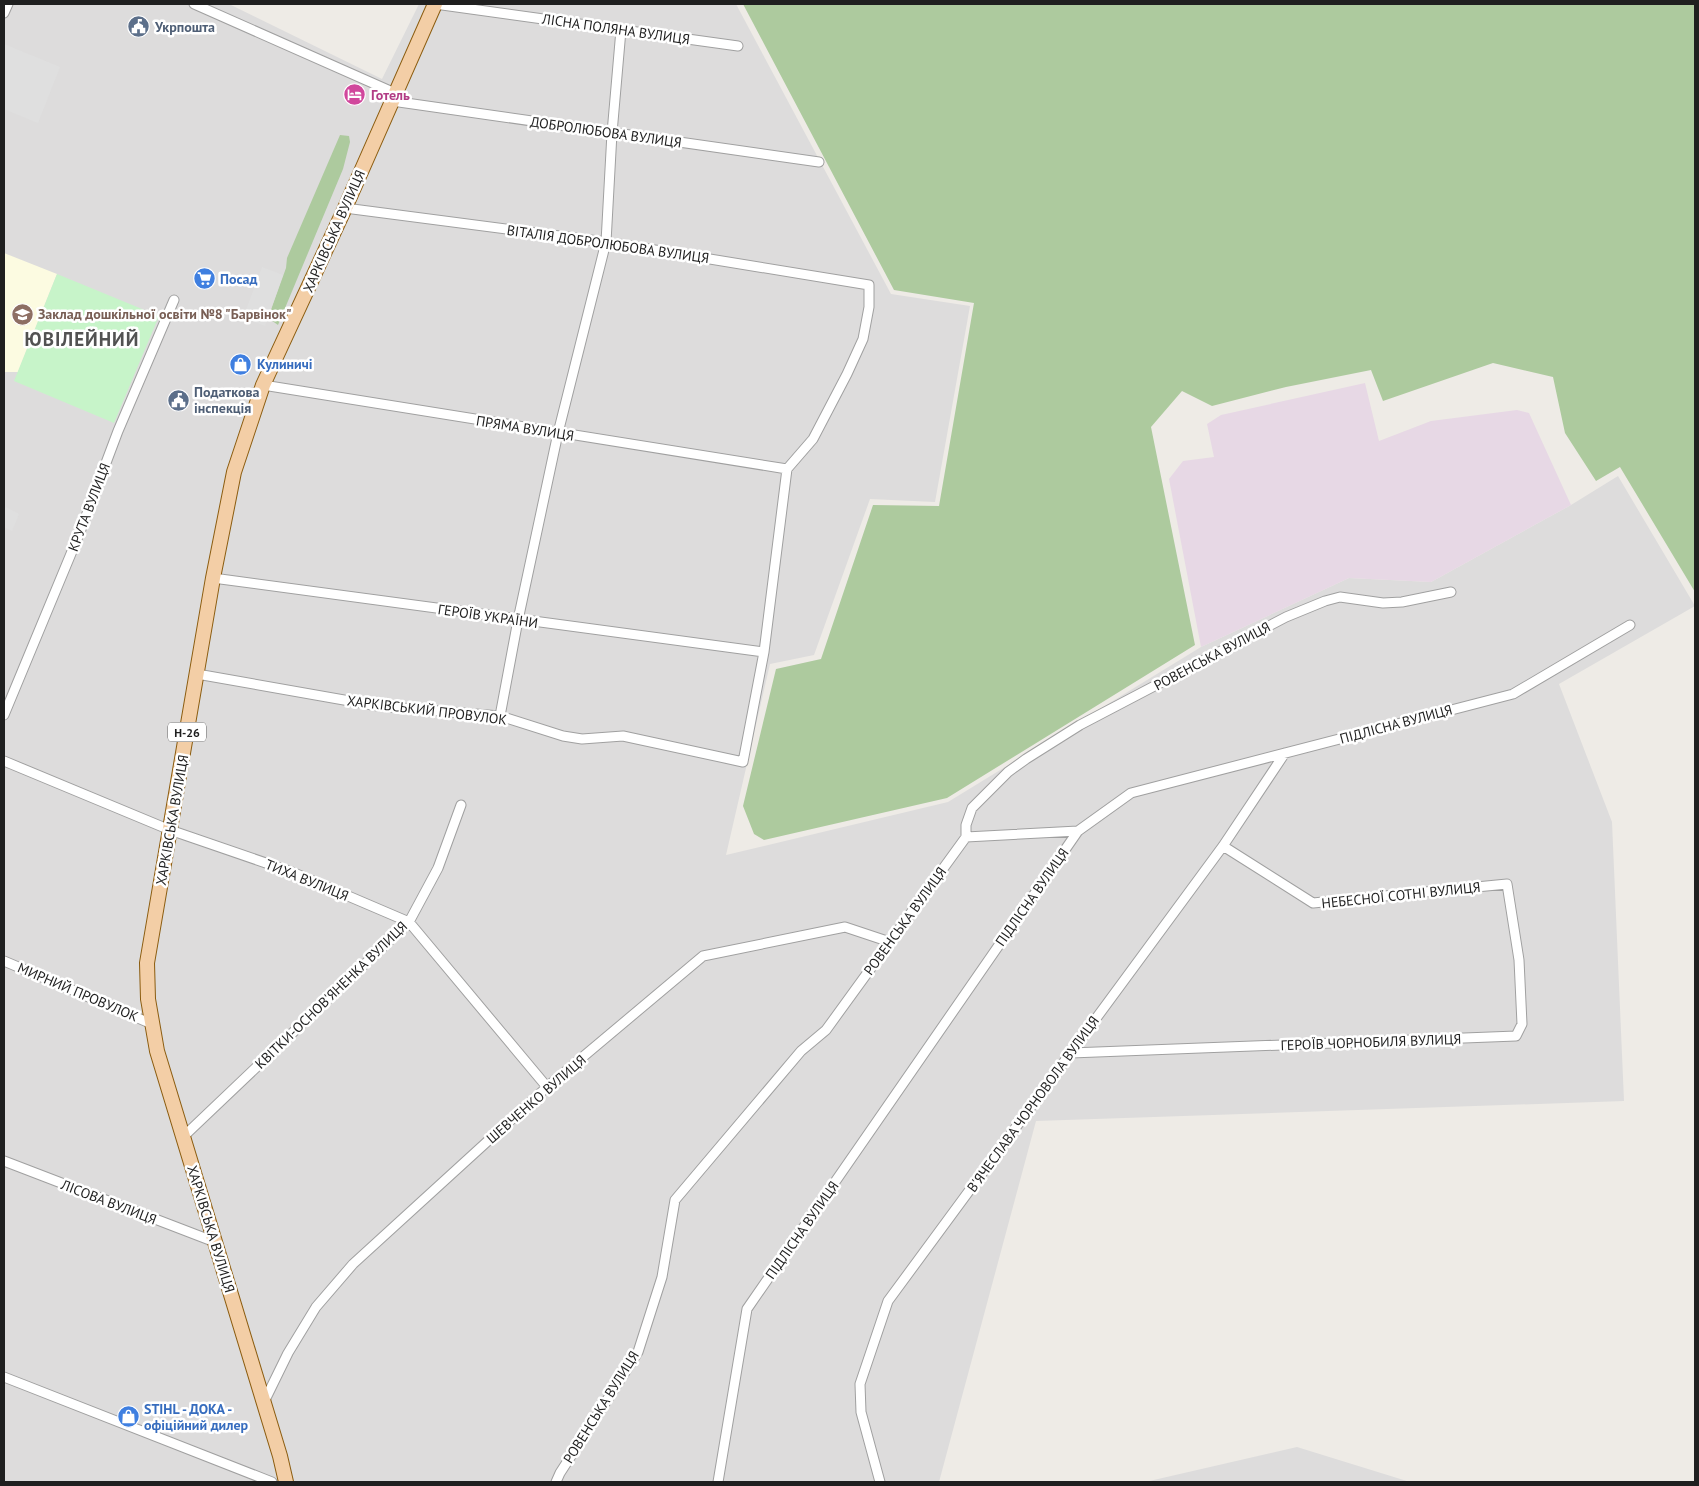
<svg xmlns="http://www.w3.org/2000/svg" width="1699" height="1486" viewBox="0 0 1699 1486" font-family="'PT Sans',sans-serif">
<rect width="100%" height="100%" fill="#eeebe6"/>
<path fill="#dddcdc" d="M4,4H229L382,79L419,4H736L891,294L970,306L935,502L870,499L814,655L770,664L726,855L948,802L1201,647L1349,578L1431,582L1571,505L1618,476L1695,606L1559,684L1612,822L1624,1101L1036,1121L939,1482H4Z
M1297,1447L1410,1482H1145Z"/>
<path fill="#e7d8e5" d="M1365,383L1379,441L1431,421L1517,410L1529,413L1571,505L1431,582L1349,578L1201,647L1169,479L1183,461L1214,457L1207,424L1221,415Z"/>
<path fill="#fcfbe1" d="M4,253L57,274L18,372H4Z"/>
<path fill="#adca9e" d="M743,4H1695V592L1620,467L1596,481L1565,433L1553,377L1493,363L1383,401L1371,370L1286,387L1212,406L1182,391L1151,427L1195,645L947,798L764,840L754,834L743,806L776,669L821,659L873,505L939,506L974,303L894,290Z
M340,135L349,136L350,142L343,169L278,325L268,318L286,268L287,258Z"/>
<path fill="#c7f4c9" d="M57,274L159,316L114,423L14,381Z"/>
<path fill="#dfdfdf" d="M4,44L60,67L38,123L4,109Z
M262,267L283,275L265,326L243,318Z
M6,507L19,514L12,531L4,527V511Z"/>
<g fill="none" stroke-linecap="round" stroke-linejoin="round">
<defs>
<path id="street" d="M194,4L395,93
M435,4L738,46
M4,13L8,4
M392,101L819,162
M263,385L787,469
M213,578L764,652
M197,674L378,706L500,716L563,736L582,739L623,736L743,762L764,652L787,469L813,439L847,374L863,339L869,307V285L606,242L345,208
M4,715L80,532L118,431L174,300
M500,716L518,620L558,433L606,242L612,133L621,30
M4,761L170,830L292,872L409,922L547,1087
M966,837L1078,831
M4,961L152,1024
M1071,1053L1516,1036L1522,1024L1519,960L1507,884L1313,903L1223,846
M183,1137L409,922L438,868L461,805
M4,1161L215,1242
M4,1377L272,1482
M264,1402L288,1353L316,1307L353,1264L547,1087L703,956L845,927L890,942
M556,1482L560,1473L638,1352L662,1277L675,1200L801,1051L826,1030L966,837V825L972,808L1008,772L1026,759L1080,725L1286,617L1325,601L1340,597L1383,603L1402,602L1451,592
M718,1482L747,1309L1078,831L1131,793L1513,694L1630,625
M880,1482L861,1412L860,1384L888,1301L1223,846L1285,753"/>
<path id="primary" d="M286,1482L280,1456L157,1051L148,999L147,963L213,578L234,472L263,385L345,208L435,4"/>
</defs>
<use href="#street" stroke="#a0a0a0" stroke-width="11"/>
<use href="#primary" stroke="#8b5c0f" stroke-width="16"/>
<use href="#street" stroke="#fff" stroke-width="9"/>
<use href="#primary" stroke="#f3cea6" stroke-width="14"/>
</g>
<defs>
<symbol id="civic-disc" viewBox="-11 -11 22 22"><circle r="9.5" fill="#5c6f8a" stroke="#fff"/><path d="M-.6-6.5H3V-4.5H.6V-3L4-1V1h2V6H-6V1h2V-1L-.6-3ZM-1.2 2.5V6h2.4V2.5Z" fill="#fff"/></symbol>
<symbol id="hotel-disc" viewBox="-11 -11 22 22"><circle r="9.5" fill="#d1479c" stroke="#fff"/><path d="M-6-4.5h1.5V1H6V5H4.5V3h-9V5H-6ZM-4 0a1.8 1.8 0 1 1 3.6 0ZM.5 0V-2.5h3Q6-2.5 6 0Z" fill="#fff"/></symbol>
<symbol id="supermarket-disc" viewBox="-11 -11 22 22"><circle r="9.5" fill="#3f7fe0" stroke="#fff"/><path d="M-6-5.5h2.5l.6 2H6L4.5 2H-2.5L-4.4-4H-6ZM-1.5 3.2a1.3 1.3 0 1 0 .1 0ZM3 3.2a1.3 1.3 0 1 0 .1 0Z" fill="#fff"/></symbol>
<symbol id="school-disc" viewBox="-11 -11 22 22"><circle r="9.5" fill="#8d6e63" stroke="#fff"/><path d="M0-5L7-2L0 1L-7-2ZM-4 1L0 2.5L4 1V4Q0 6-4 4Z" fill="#fff"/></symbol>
<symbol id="shop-disc" viewBox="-11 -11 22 22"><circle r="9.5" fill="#3f7fe0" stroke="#fff"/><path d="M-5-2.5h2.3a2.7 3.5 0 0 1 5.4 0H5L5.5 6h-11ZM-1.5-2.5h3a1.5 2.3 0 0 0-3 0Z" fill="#fff"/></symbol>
</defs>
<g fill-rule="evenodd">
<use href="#civic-disc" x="126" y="14" width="25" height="25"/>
<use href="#hotel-disc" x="342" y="82" width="25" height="25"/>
<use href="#supermarket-disc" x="192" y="266" width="25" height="25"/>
<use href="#school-disc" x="10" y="302" width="25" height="25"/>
<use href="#shop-disc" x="228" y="352" width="25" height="25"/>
<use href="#civic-disc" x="166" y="388" width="25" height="25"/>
<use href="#shop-disc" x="116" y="1404" width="25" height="25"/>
</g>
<g text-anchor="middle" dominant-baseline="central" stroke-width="5" stroke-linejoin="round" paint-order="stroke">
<rect fill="#fff" stroke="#626262" stroke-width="1" x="168" y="722.5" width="38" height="19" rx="4"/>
<g font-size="12" font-weight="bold" fill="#1f1f1f">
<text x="187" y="732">Н-26</text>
</g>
<g font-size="14" font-weight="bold" fill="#4e5e75" stroke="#fff" text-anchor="start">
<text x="155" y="27">Укрпошта</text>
<text x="194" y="392">Податкова<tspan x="194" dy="16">інспекція</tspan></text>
</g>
<g font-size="14" fill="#1f1f1f" stroke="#fff">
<text transform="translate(616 29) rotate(8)">ЛІСНА ПОЛЯНА ВУЛИЦЯ</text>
<text transform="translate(606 132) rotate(8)">ДОБРОЛЮБОВА ВУЛИЦЯ</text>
<text transform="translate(334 231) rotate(-66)">ХАРКІВСЬКА ВУЛИЦЯ</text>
<text transform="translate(608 244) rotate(8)">ВІТАЛІЯ ДОБРОЛЮБОВА ВУЛИЦЯ</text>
<text transform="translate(525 428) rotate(9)">ПРЯМА ВУЛИЦЯ</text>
<text transform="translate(89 507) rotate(-69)">КРУТА ВУЛИЦЯ</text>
<text transform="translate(488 616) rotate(8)">ГЕРОЇВ УКРАЇНИ</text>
<text transform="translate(1212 656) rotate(-28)">РОВЕНСЬКА ВУЛИЦЯ</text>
<text transform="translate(427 710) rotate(7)">ХАРКІВСЬКИЙ ПРОВУЛОК</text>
<text transform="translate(1396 724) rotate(-15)">ПІДЛІСНА ВУЛИЦЯ</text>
<text transform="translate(172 820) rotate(-80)">ХАРКІВСЬКА ВУЛИЦЯ</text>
<text transform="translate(307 880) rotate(22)">ТИХА ВУЛИЦЯ</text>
<text transform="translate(1401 895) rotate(-6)">НЕБЕСНОЇ СОТНІ ВУЛИЦЯ</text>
<text transform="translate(1032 897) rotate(-55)">ПІДЛІСНА ВУЛИЦЯ</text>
<text transform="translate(905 921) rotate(-54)">РОВЕНСЬКА ВУЛИЦЯ</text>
<text transform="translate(78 992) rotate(23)">МИРНИЙ ПРОВУЛОК</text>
<text transform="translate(331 995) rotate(-44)">КВІТКИ-ОСНОВ'ЯНЕНКА ВУЛИЦЯ</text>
<text transform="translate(1371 1042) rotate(-2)">ГЕРОЇВ ЧОРНОБИЛЯ ВУЛИЦЯ</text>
<text transform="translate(536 1099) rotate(-41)">ШЕВЧЕНКО ВУЛИЦЯ</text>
<text transform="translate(1033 1104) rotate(-54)">В'ЯЧЕСЛАВА ЧОРНОВОЛА ВУЛИЦЯ</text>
<text transform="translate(109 1202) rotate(21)">ЛІСОВА ВУЛИЦЯ</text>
<text transform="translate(211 1229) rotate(73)">ХАРКІВСЬКА ВУЛИЦЯ</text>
<text transform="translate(802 1230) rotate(-55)">ПІДЛІСНА ВУЛИЦЯ</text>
<text transform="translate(601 1407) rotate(-58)">РОВЕНСЬКА ВУЛИЦЯ</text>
</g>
<g font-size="14" font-weight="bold" fill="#b23c85" stroke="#fff" text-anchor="start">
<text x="371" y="95">Готель</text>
</g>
<g font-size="14" font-weight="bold" fill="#366cbe" stroke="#fff" text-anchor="start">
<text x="220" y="279">Посад</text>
<text x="257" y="364">Кулиничі</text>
<text x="144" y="1409">STIHL - ДОКА -<tspan x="144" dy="16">офіційний дилер</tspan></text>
</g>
<g font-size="14" font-weight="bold" fill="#785e54" stroke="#fff" text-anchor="start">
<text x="38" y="314">Заклад дошкільної освіти №8 "Барвінок"</text>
</g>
<g font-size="19" font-weight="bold" letter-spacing="1" fill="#525252" stroke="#fff">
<text x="82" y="339">ЮВІЛЕЙНИЙ</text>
</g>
</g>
<rect width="1699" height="1486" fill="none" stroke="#1f1f1f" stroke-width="10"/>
</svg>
